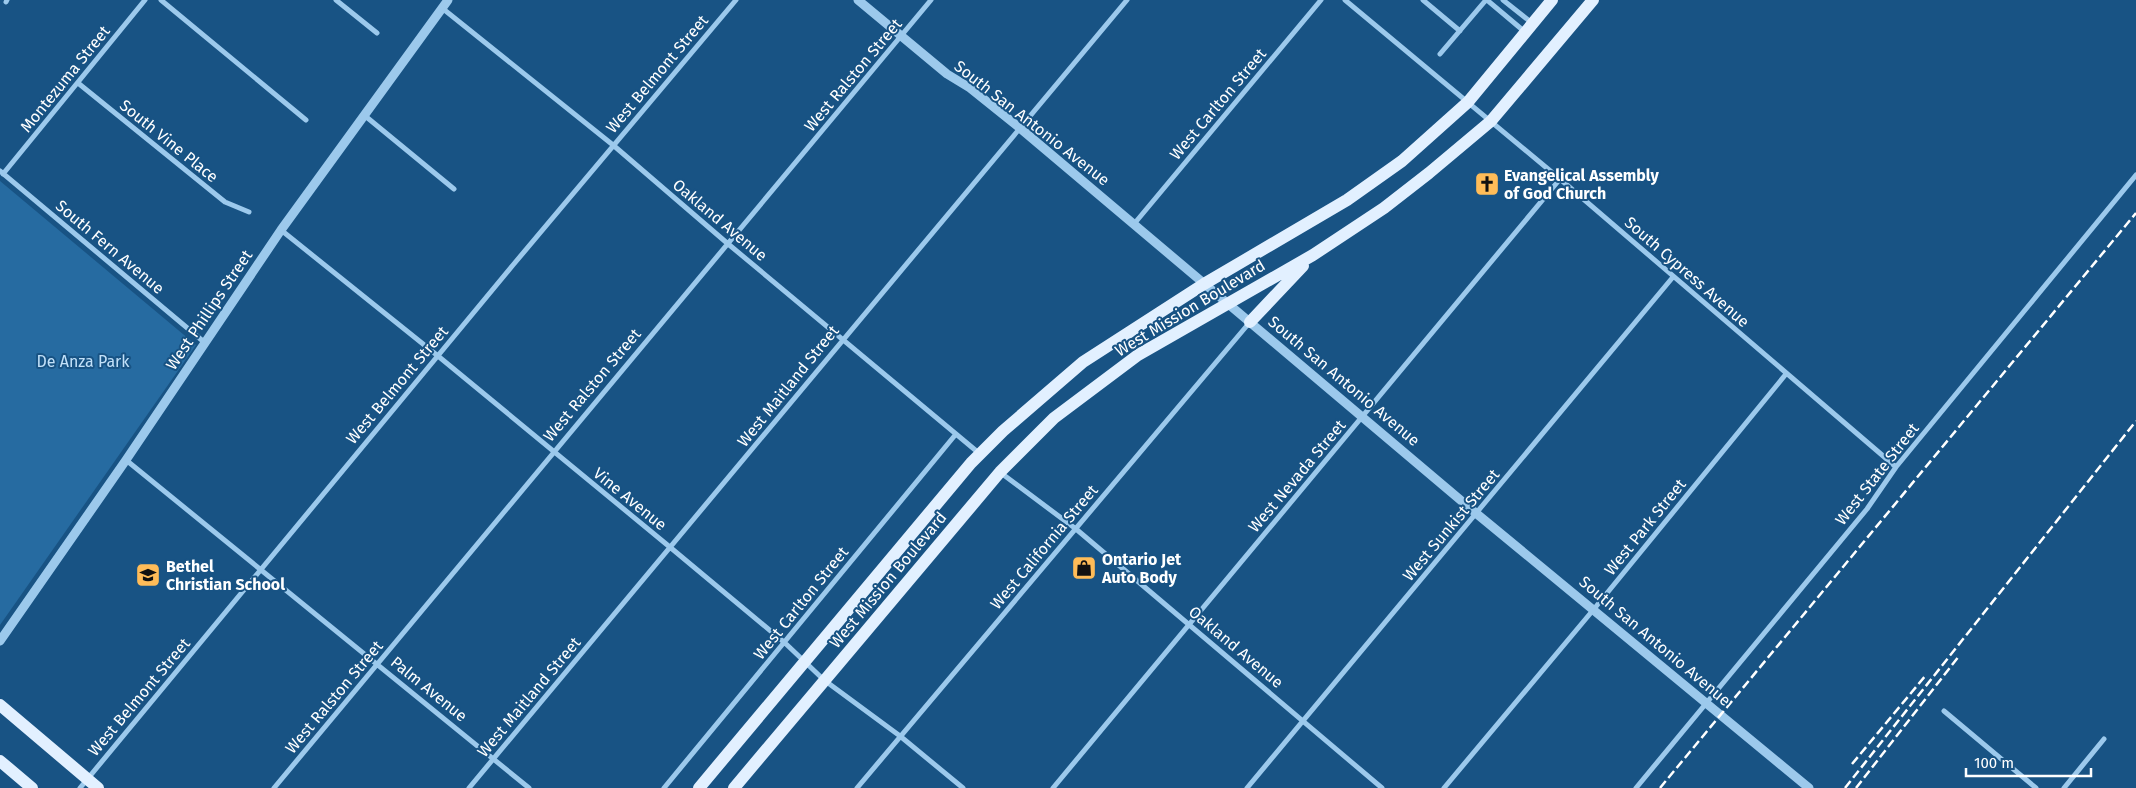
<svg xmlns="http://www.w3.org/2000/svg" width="2136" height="788" viewBox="0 0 2136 788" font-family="'Fira Sans',sans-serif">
<rect width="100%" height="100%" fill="#185384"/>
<path fill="#266ba1" d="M0,181L196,345L0,625Z"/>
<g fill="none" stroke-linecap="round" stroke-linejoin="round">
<path stroke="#9cc9ec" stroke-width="5" d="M161,0L306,120
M336,0L377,33
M1345,0L1560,179L1896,467
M1423,0L1460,31
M1487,0L1525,32
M1503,0L1532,23
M6,2L7,0
M442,8L613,145L727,243L980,454
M1440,54L1486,0
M78,83L225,202L249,212
M364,115L454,189
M0,171L204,342
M3,174L145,0
M1134,224L1321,0
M281,230L438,356L671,548L785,643L824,680L900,736L963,788
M126,460L529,788
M1001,473L1076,529L1382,788
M1944,711L2036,788
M80,788L513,265L736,0
M274,788L931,0
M469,788L1127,0
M664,788L956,434
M857,788L1250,322
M1053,788L1560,179
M1247,788L1673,277
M1444,788L1594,609L1786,374
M1636,788L1867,509L1896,467L2136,175
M2064,788L2104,739"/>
<path stroke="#9cc9ec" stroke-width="9" d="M858,0L947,74L970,88L1021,129L1477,514L1809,788
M0,641L126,460L281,230L448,0"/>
<path stroke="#e2f0ff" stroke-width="12" d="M1250,322L1303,266
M0,705L98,788
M0,761L32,788
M699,788L971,463L1003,431L1083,362L1204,284L1347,200L1402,161L1468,102L1552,0
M734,788L1000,472L1054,418L1138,355L1313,255L1384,208L1429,173L1491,121L1593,0"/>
<path stroke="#fff" stroke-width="2.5" stroke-dasharray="9 4" stroke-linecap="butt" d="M1852,764L1926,675
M1660,788L2136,213
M1845,788L2136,421
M1856,788L1959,656"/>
</g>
<defs>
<symbol id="church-square" viewBox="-11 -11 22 22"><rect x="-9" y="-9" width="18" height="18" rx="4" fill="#ffbc58" stroke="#185384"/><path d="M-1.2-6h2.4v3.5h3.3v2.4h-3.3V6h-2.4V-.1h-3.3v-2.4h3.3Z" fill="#111"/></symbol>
<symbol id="shop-square" viewBox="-11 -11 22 22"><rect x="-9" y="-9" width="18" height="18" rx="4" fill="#ffbc58" stroke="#185384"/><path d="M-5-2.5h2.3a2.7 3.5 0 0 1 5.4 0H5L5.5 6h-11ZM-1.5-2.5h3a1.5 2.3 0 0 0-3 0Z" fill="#111"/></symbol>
<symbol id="school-square" viewBox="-11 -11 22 22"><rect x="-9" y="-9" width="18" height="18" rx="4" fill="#ffbc58" stroke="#185384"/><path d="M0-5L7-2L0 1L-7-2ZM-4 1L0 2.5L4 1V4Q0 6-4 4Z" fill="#111"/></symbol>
</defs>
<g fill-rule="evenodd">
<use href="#church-square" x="1473" y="170" width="28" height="28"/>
<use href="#shop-square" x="1070" y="554" width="28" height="28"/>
<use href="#school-square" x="134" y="561" width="28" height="28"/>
</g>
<g text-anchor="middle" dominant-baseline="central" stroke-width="4" stroke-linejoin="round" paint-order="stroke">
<g font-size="16" fill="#fff" stroke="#185384">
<text transform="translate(657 74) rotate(-50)">West Belmont Street</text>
<text transform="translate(853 75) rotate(-50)">West Ralston Street</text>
<text transform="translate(65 79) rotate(-51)">Montezuma Street</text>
<text transform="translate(1218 104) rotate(-50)">West Carlton Street</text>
<text transform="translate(1032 123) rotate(38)">South San Antonio Avenue</text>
<text transform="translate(169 141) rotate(39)">South Vine Place</text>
<text transform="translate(720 220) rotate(40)">Oakland Avenue</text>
<text transform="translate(110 247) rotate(40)">South Fern Avenue</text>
<text transform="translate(1687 272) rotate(41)">South Cypress Avenue</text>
<text transform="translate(1190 308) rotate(-31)">West Mission Boulevard</text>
<text transform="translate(209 310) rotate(-56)">West Phillips Street</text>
<text transform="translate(1344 381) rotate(40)">South San Antonio Avenue</text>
<text transform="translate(397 385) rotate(-50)">West Belmont Street</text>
<text transform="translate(592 385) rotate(-50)">West Ralston Street</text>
<text transform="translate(788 386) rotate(-51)">West Maitland Street</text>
<text transform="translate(1877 474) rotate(-52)">West State Street</text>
<text transform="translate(1297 476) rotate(-50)">West Nevada Street</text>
<text transform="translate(630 499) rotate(39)">Vine Avenue</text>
<text transform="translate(1451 525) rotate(-50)">West Sunkist Street</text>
<text transform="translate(1645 527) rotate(-51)">West Park Street</text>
<text transform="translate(1044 547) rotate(-50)">West California Street</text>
<text transform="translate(888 580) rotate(-50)">West Mission Boulevard</text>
<text transform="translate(801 603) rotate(-51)">West Carlton Street</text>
<text transform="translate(1655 641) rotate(40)">South San Antonio Avenue</text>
<text transform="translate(1236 647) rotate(40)">Oakland Avenue</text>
<text transform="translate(429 689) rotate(39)">Palm Avenue</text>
<text transform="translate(139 697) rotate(-50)">West Belmont Street</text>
<text transform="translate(334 697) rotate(-50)">West Ralston Street</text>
<text transform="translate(529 697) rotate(-50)">West Maitland Street</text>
</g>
<g font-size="16" font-weight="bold" fill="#fff" stroke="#185384" text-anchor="start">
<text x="1504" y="175">Evangelical Assembly<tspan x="1504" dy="18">of God Church</tspan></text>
<text x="1102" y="559">Ontario Jet<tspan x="1102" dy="18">Auto Body</tspan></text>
<text x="166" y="566">Bethel<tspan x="166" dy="18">Christian School</tspan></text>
</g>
<g font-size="16" fill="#c2e1f9" stroke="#185384">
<text x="83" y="361">De Anza Park</text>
</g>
</g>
<path d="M1966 768v8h125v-8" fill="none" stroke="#ffffff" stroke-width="2.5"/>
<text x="1974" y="768" font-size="15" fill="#ffffff" stroke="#185384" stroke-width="4" paint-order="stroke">100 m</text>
</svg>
